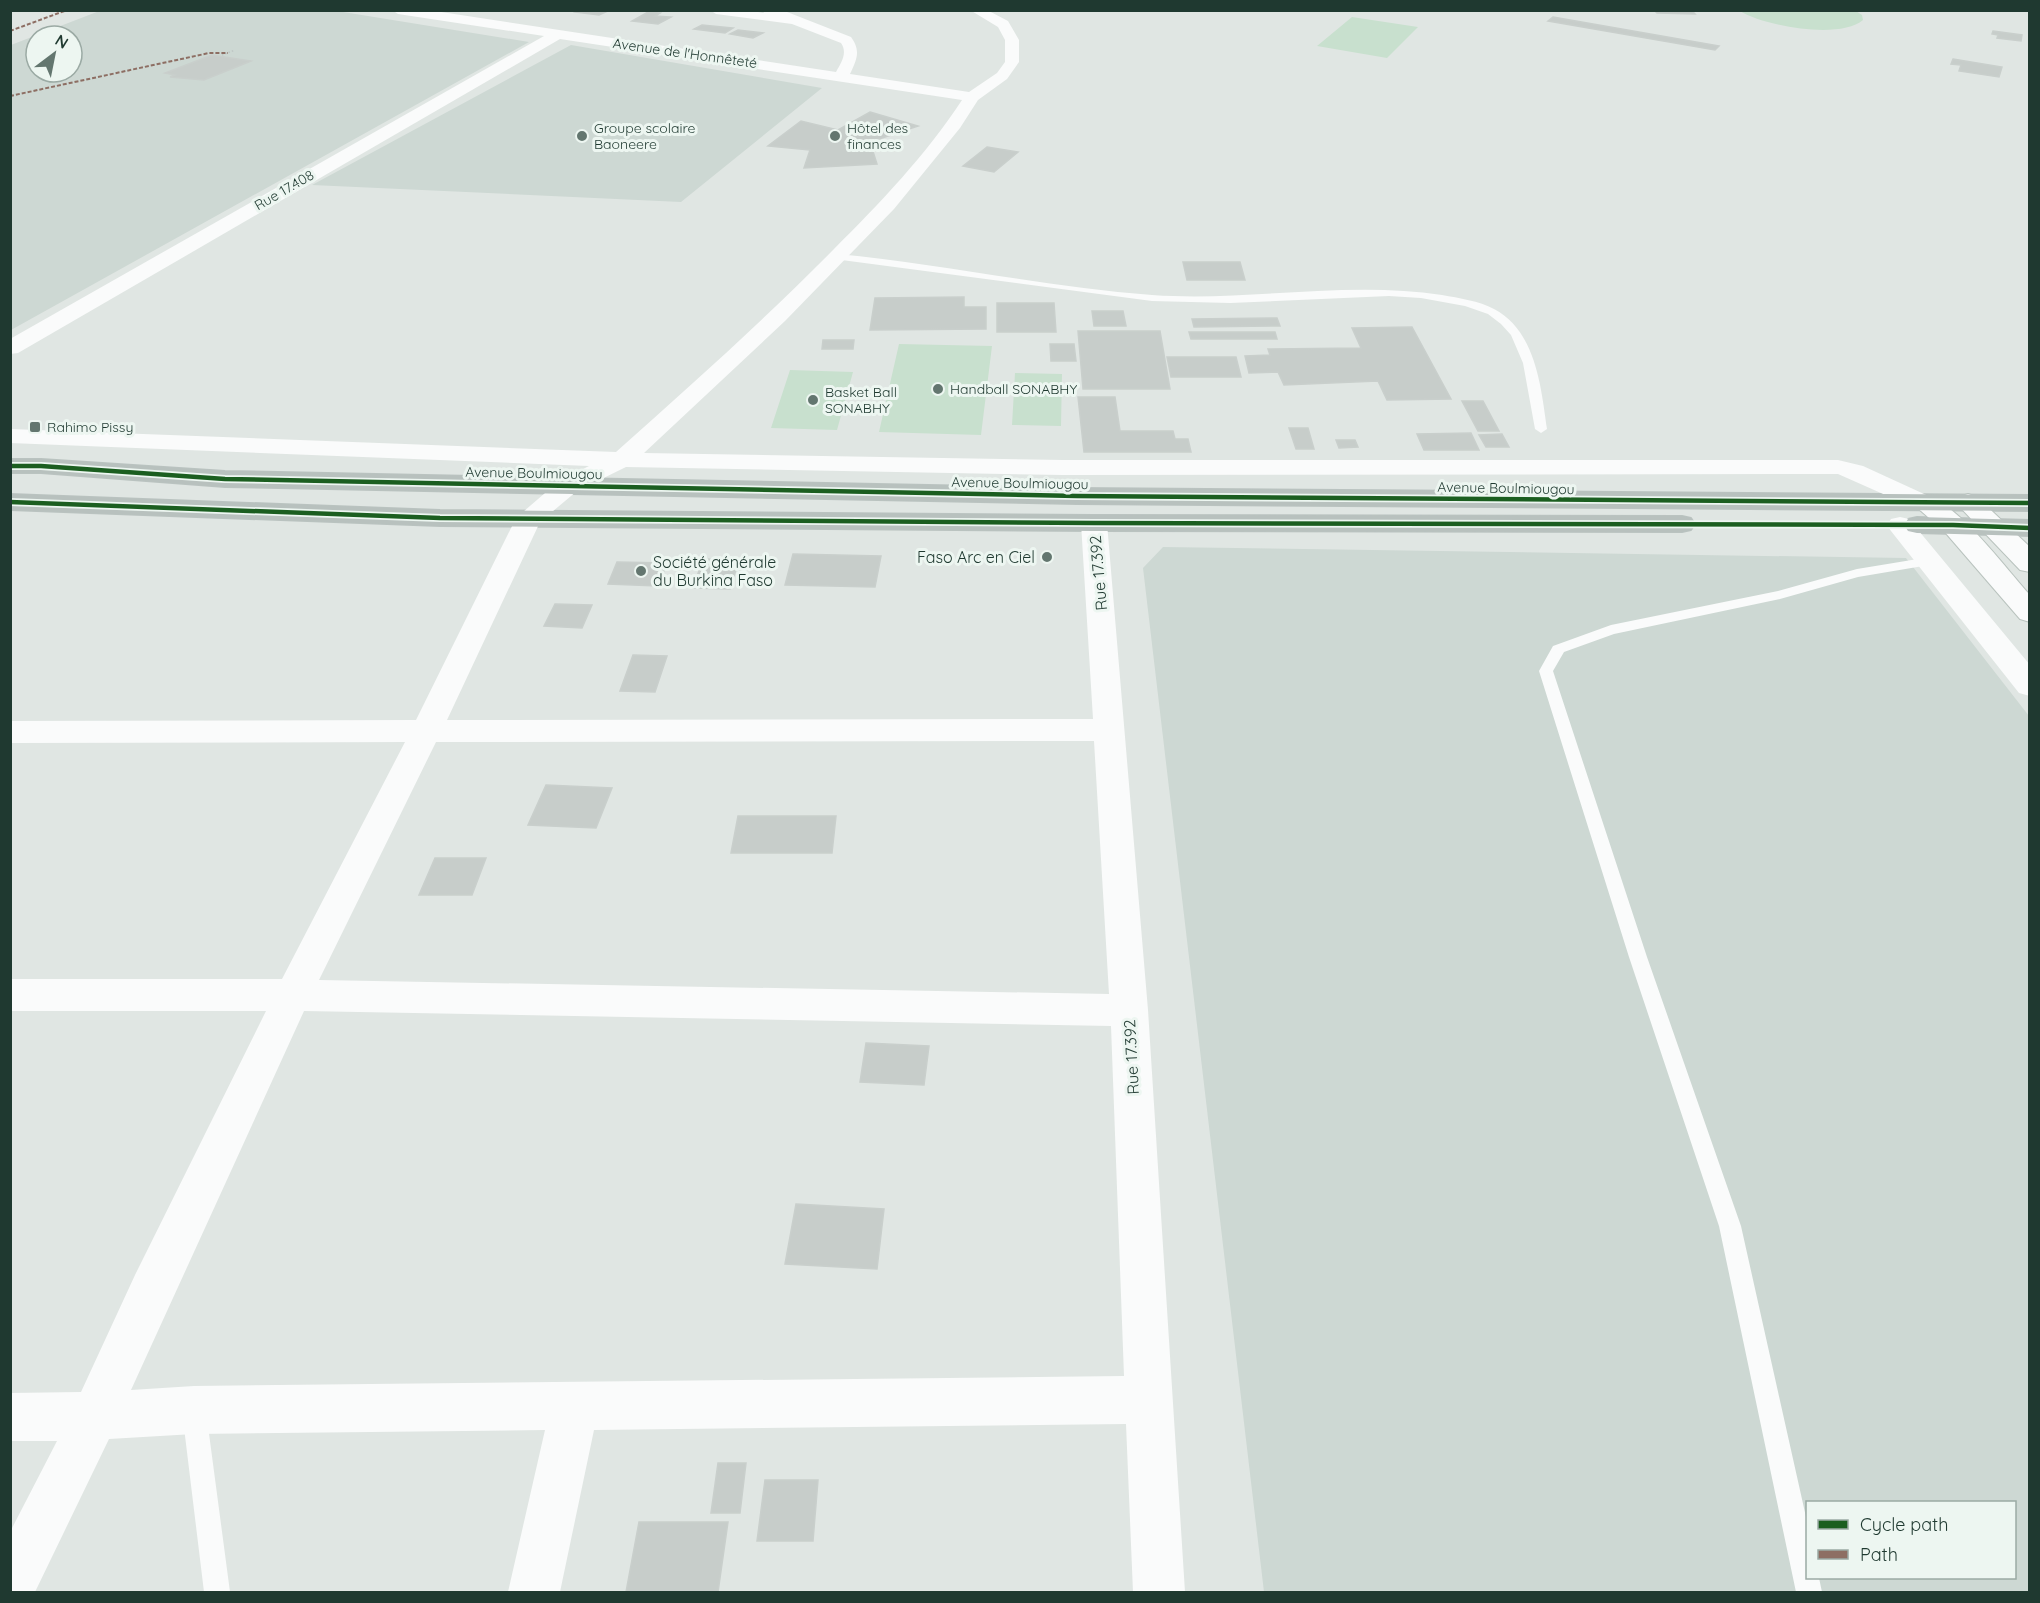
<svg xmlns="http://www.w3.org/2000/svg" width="2040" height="1603" viewBox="0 0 2040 1603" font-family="Quicksand,sans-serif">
<rect width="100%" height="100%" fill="#e0e6e3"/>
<path fill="#cdd8d3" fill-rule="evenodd" d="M102,10L337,11L529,42L11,330V45ZM36,36H72V72H36Z
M571,45L822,88L681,202L312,185Z
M1163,547L1906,558L2029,716V1592H1264L1143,568ZM1808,1502H2014V1578H1808Z"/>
<path fill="#c8e0ce" d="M1740,11H1856L1862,15L1863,20C1840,40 1764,26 1740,11Z
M1352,17L1418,27L1387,58L1317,46Z
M899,344L992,346L981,435L879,432Z
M790,370L853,372L837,430L771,428Z
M1015,373L1062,374L1061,426L1012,425Z"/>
<path fill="#c7cdca" stroke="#c9cfcc" stroke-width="1.5" d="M578,10H610L599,15L575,12Z
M1654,10H1691L1695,14L1657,13Z
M648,12L660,13L655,16L671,17L658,24L632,21Z
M1553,17L1719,46L1715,50L1548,21Z
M702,25L733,28L725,33L694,29Z
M738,30L763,33L753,38L730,34Z
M1993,31L2022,35L2021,41L1997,38L1998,35L1992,34Z
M212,55L251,61L204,80L170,77L175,75L165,73Z
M1953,59L2002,67L1999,77L1959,71L1961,65L1951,64Z
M870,112L918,126L870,142L877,164L804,168L810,150L768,146L801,121L838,130Z
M987,147L1018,152L994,172L963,166Z
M1183,262H1240L1245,280H1187Z
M964,297V307H986V329L870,330L875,298Z
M997,303H1054L1056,332H997Z
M1092,311H1123L1126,326H1094Z
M1277,318L1280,326L1194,327L1192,319Z
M1412,327L1451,399L1387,400L1378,381L1284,385L1278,372L1249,373L1245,356L1270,355L1268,349L1361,348L1352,328Z
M1078,331H1160L1170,389H1083Z
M1189,332H1275L1277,339H1191Z
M823,340H854L853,349H822Z
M1050,344H1074L1076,361H1051Z
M1167,357H1236L1241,377H1171Z
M1078,397H1115L1120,431H1173L1175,439H1188L1191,452H1084Z
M1462,401H1483L1499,431H1478Z
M1289,428H1308L1314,449H1296Z
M1471,433L1479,450H1424L1417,434Z
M1502,434L1509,447H1486L1479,435Z
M1336,440H1355L1358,447L1339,448Z
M793,554L881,556L875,587L785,585Z
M703,559L739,560L730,589L693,588Z
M617,562L667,563L658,586L608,584Z
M555,604L592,605L582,628L544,626Z
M633,655L667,656L655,692L620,691Z
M546,785L612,788L596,828L528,825Z
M738,816H836L832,853H731Z
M435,858H486L472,895H419Z
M866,1043L929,1046L924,1085L860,1082Z
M796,1204L884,1209L877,1269L785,1264Z
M718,1463H746L740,1513H711Z
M765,1480H818L813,1541H757Z
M639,1522H728L718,1592H626Z"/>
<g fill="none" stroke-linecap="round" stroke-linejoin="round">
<defs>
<path id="secondary" d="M1968,494L1977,497L2030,547V572L2020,570L1955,502L1959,497Z
M1926,496C1959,504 2006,569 2030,595V622L2020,619L1944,531L1913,504L1917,499Z"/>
<path id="highway" d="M10,459H41L225,471L1077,488L2030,495V511L1077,504L225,487L41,473H10Z
M10,494L440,510L1094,515L1682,516L1691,518L1695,524L1691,530L1682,532L1094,531L440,526L10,510Z
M1917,517L2030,520V536L1917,533L1908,531L1904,525L1908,519Z"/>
</defs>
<use href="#secondary" stroke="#b9c3be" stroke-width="2"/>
<use href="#highway" stroke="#bac3c0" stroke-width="2"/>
<path stroke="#bfc7c5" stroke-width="1.5" stroke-dasharray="1.5 2" stroke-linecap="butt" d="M222,55L235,50"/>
<path fill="#fafbfb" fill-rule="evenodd" d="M837,254C943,264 1046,287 1152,295C1249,302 1346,280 1442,295C1459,298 1479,301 1494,309C1536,331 1541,387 1547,429L1541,433L1535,429L1523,363L1511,335L1501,324L1488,314L1465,306L1421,298L1389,296L1230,303L1152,301L834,259L832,257Z
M1930,557L1935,558L1937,561L1935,564L1858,577L1780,599L1614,634L1564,652L1553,671L1647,957L1741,1226L1808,1526V1578H1819L1822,1592H1796L1719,1226L1629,957L1539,671L1553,646L1611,625L1778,591L1857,569Z
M194,1399L202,1403L206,1411L230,1592H204L182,1411L186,1403Z"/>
<path fill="#fafbfb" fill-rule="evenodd" d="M392,10H428L836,72C841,63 848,53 841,43L792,24L716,14L710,10H746L764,13L762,10H782L851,37C861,51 857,59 850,74L969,92L997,73L1005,62V40L998,27L970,10H987L1008,21L1019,40V62L1007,79L978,100L960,128L894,209L785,321L644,453L1063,460H1838L1863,466L1935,499L1939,504L1935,509L1926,512L1917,509L1838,474L1063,475L626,467L577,491L540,522L447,720L1093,719L1081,523L1085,517L1094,515L1103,517L1107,523L1148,1010L1185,1592H1133L1126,1424L594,1430L560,1592H508L545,1430L194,1434L109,1439L35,1592H10V1532L57,1441H10V1393L81,1392L135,1275L266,1011H10V979H282L405,742L10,743V721L416,720L516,518L559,481L589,466L10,443V429L616,452C690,386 764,320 834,249C880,203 926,155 962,100L560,39L18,353L10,354V339L544,36L398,14ZM1094,741L1109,994L319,980L436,742ZM304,1011L1111,1026L1124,1376L194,1386L131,1390Z
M1900,517L1909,519L2030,665V696L2019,693L1891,531L1887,525L1891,519Z"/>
<use href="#secondary" fill="#fafbfb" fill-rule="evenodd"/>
<use href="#highway" fill="#b8c1be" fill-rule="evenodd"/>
<path stroke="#8d6e63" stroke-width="2" stroke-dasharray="4 2" stroke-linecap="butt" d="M10,31L67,10
M10,96L209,53H228"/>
<defs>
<path id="cycleway" d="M10,466H41L225,479L1077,496L2030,503
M10,502L440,518L1094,523L1953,525L2030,528"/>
</defs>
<use href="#cycleway" stroke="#edf6f1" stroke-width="8"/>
<use href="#cycleway" stroke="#1b5e20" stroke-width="4.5"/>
</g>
<g fill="#63766f" stroke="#edf6f1" stroke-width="2">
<circle cx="582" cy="136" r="6"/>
<circle cx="835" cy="136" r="6"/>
<circle cx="938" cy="389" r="6"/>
<circle cx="813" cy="400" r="6"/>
<rect x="29" y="421" width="12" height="12" rx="3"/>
<circle cx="1047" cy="557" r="6"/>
<circle cx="641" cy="571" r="6"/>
</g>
<g text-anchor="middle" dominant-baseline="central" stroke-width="6" stroke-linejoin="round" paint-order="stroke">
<g font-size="14" fill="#1f3930" stroke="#edf6f1">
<text transform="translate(685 53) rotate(8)">Avenue de l'Honnêteté</text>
<text transform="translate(284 190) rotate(-30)">Rue 17.408</text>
<text transform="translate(534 473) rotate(1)">Avenue Boulmiougou</text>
<text transform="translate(1020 483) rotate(1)">Avenue Boulmiougou</text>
<text transform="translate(1506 488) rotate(1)">Avenue Boulmiougou</text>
</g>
<g font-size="14" fill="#1f3930" stroke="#edf6f1" text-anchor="start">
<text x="594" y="128">Groupe scolaire<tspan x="594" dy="16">Baoneere</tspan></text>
<text x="847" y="128">Hôtel des<tspan x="847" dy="16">finances</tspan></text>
<text x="950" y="389">Handball SONABHY</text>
<text x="825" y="392">Basket Ball<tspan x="825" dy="16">SONABHY</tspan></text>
<text x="47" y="427">Rahimo Pissy</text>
</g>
<g font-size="16" fill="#1f3930" stroke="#edf6f1" text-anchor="end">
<text x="1035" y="557">Faso Arc en Ciel</text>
<text x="653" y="562" text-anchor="start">Société générale<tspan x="653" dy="18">du Burkina Faso</tspan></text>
</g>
<g font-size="16" fill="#1f3930" stroke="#edf6f1">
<text transform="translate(1098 573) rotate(-95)">Rue 17.392</text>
<text transform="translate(1131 1057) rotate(-93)">Rue 17.392</text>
</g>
</g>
<rect width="2040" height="1603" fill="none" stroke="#1f3930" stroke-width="24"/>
<rect x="1806" y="1501" width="210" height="78" fill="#edf6f1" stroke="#9baaa4" stroke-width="1.5"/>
<rect x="1818" y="1520" width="30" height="9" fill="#1b5e20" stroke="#9baaa4" stroke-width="1.5"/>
<text x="1860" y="1531" font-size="18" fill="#1f3930">Cycle path</text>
<rect x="1818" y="1550" width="30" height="9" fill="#8d6e63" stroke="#9baaa4" stroke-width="1.5"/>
<text x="1860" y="1561" font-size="18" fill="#1f3930">Path</text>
<g transform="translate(54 54) rotate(32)"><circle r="28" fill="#edf6f1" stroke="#9baaa4" stroke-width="1.5"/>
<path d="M0-4.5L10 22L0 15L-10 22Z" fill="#63766f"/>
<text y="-9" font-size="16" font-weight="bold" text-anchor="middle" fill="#1f3930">N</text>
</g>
</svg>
